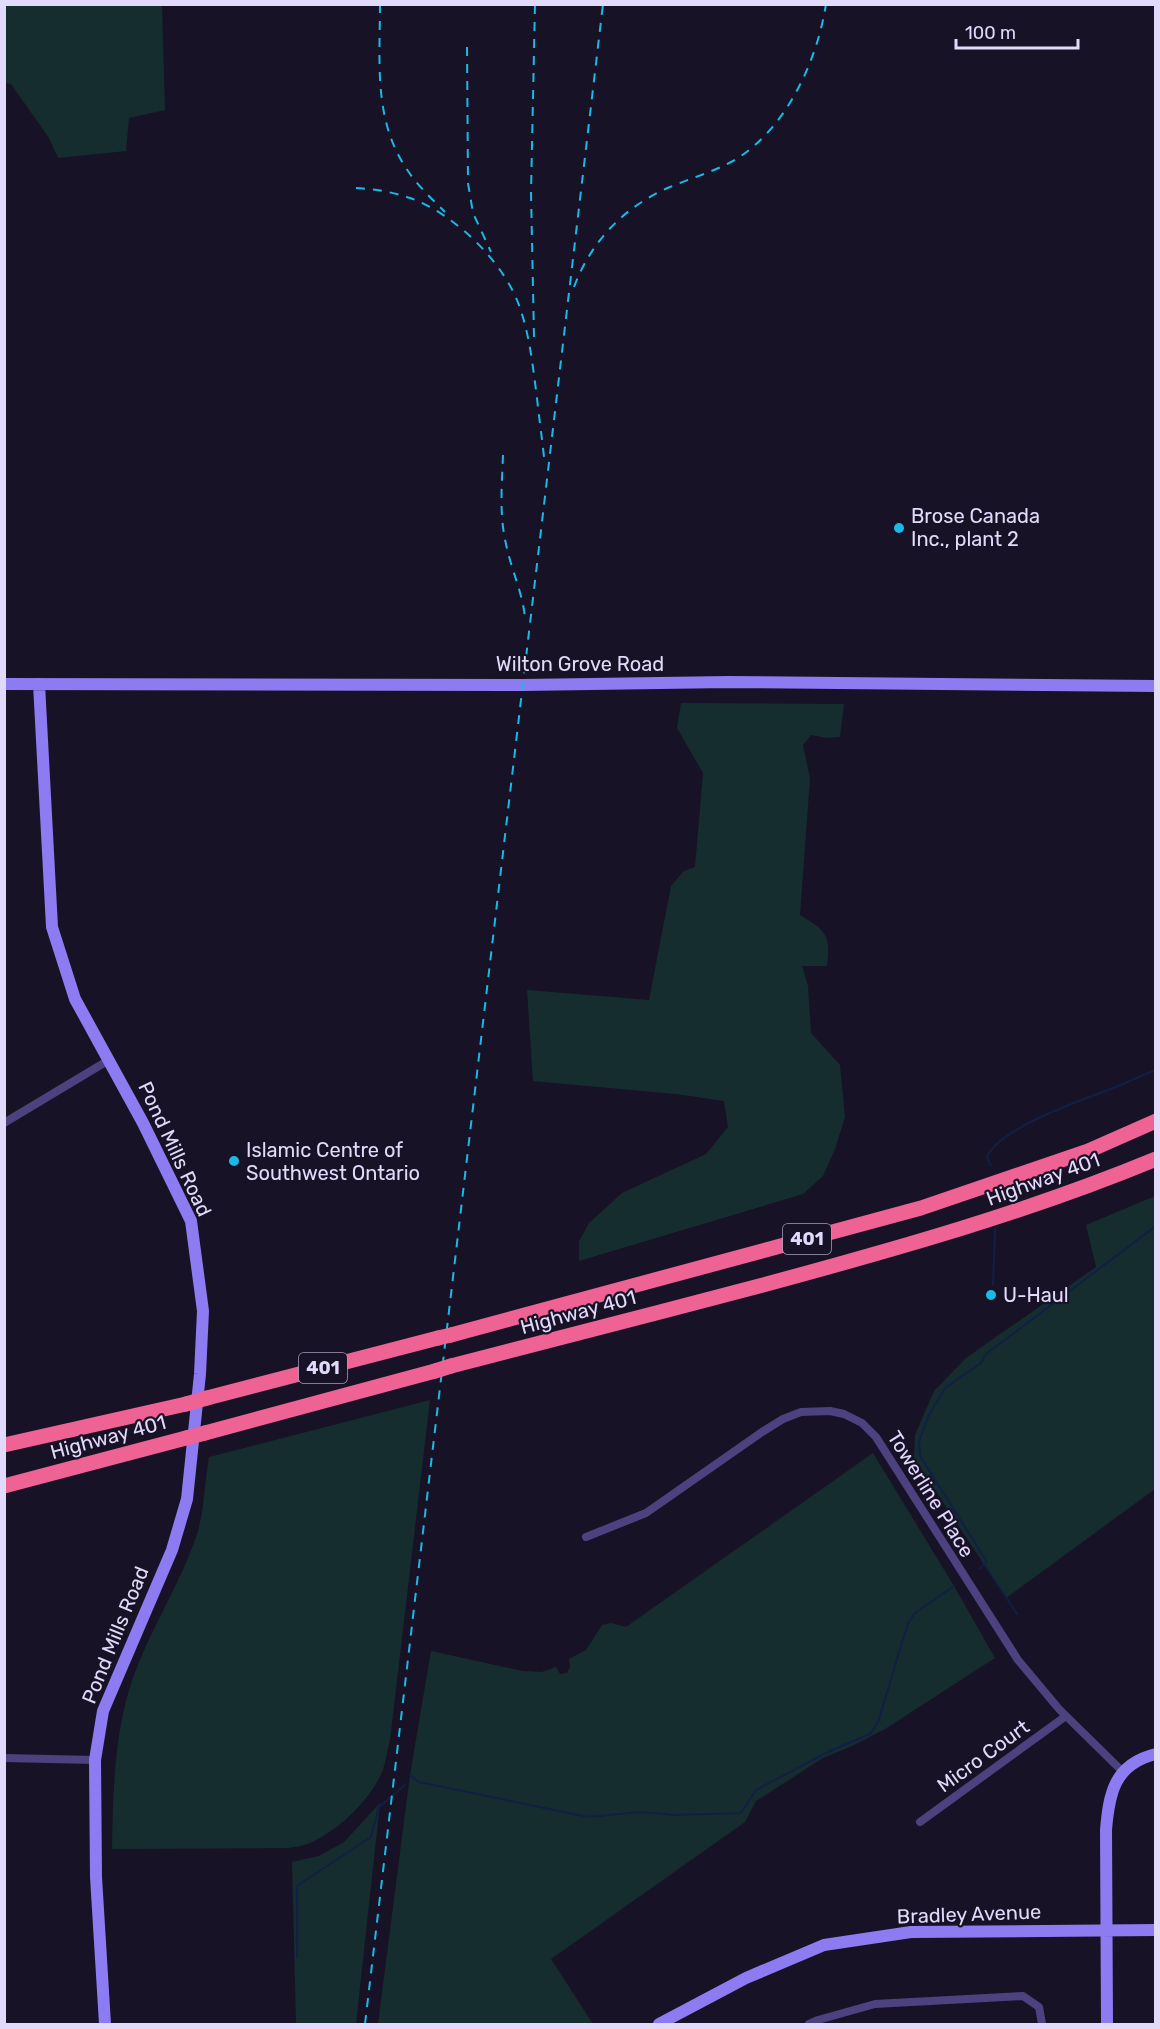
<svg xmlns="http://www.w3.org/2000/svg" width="1160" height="2029" viewBox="0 0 1160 2029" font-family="Rubik,sans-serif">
<rect width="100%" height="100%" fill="#181226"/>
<path fill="#162d2f" d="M4,5H162L165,110L129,118L126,151L58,158L49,138L11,84L5,83Z
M681,703L844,704L840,737L827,738L811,735L803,745L810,778L800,915C826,931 831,934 827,966H802L808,986L811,1033L840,1065L845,1117L835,1149L823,1176L803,1194L579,1261V1241L589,1223L622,1193L706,1154L728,1127L724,1101L676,1094L533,1081L527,990L649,1000L671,886L684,871L695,867L703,773L677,728Z
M1155,1196V1489L1006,1598L914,1458L915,1435L934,1391L966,1358L1096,1267L1086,1225Z
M430,1400L390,1740C387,1751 386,1762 382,1772C370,1800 338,1831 310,1843C303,1846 295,1847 288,1848L112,1849C113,1796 114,1741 129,1690C146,1635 179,1588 197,1534C204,1513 205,1479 209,1457Z
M873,1453L954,1586L995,1658L885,1729L852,1746L823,1758L756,1801L745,1822L551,1959L593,2024H378L410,1775L431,1651L523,1671L542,1672L556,1667L560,1674L567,1673L570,1667L569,1659L586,1650L602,1625L611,1623L626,1627Z
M380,1803L356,2024H296L292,1862L319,1856L344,1842Z"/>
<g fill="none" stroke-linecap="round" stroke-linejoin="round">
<path stroke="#121f45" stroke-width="2" d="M991,1166L987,1157C1000,1126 1091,1097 1121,1085C1133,1080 1144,1074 1156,1070
M993,1285L995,1229
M984,1564L1017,1614
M979,1569L987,1562L920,1456L919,1442L923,1430L929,1415L945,1388L981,1363L986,1354L1156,1226
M410,1775L419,1782L588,1817L641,1812L674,1815L741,1813L756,1790L830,1751L870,1734L878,1722L908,1623L915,1613L954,1586
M297,1957V1886L371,1837L379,1807L405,1785"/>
<path stroke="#4c4280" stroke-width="8" d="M4,1123L109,1060
M586,1537L646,1513L762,1432L783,1419L801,1412L830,1411L844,1414L862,1423L876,1437L1018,1660L1059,1709L1123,1772
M4,1758L95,1760
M920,1822L1066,1716
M809,2024L818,2020L875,2004L1023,1996L1039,2007L1042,2024"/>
<path stroke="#8d7bf1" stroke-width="12" d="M4,684L523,685L728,682L1156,686
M39,684L52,927L75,999L143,1123L191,1221L203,1311L200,1374L187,1499L172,1550L103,1711L95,1760L96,1877L105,2024
M659,2024L746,1978L824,1945L911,1932L1156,1930
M1107,2024L1106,1830C1109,1794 1114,1764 1156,1754"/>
<path stroke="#ef6294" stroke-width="15" d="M451,1335L921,1208L1088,1151L1156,1121
M451,1366C555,1340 659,1312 763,1285C896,1249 1028,1212 1156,1159
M207,1398L438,1338
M205,1433L435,1371
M4,1445L186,1404
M4,1486L186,1438"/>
<path stroke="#1ab9e7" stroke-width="2" stroke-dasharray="9 8" stroke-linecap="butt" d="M380,4C380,62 373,121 408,171C418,186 432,199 445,212
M467,47L468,183L473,213L491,252
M356,188C374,189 393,192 410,198C455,214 505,263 520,308C530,337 533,368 537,398C539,418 542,437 544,457
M574,287C591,241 625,206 670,187C691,178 713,172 733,161C785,131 817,62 826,4
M534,337L531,193L535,4
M503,455C502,484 499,515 506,544C511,569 522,591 525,617
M365,2024L603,4"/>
<path stroke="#ef6294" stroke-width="15" d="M438,1338L451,1335
M435,1371L451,1366
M186,1404L207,1398
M186,1438L205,1433"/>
</g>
<g fill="#1ab9e7" stroke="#181226" stroke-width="2">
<circle cx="899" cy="528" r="6"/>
<circle cx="234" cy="1161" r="6"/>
<circle cx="991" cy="1295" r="6"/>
</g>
<g text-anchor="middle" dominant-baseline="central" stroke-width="4.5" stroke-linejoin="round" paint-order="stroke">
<g fill="#181226" stroke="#a59ebb" stroke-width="1.5">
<rect x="783" y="1224" width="48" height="30" rx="4.5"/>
<rect x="299" y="1353" width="48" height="30" rx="4.5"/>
</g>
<g font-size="18" font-weight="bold" fill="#e2dafb">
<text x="807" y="1239">401</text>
<text x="323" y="1368">401</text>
</g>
<g font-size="20" fill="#e2dafb" stroke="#181226" text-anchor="start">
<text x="911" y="516">Brose Canada<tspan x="911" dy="23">Inc., plant 2</tspan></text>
<text x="246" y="1150">Islamic Centre of<tspan x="246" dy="23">Southwest Ontario</tspan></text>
<text x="1003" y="1295">U-Haul</text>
</g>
<g font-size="20" fill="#e2dafb" stroke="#181226">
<text x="580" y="664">Wilton Grove Road</text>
<text transform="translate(175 1149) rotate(65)">Pond Mills Road</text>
<text transform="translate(1043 1179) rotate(-20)">Highway 401</text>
<text transform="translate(578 1312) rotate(-15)">Highway 401</text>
<text transform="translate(108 1437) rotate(-15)">Highway 401</text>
<text transform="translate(931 1494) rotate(58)">Towerline Place</text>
<text transform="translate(115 1635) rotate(-68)">Pond Mills Road</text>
<text transform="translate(983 1756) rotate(-36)">Micro Court</text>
<text transform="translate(969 1914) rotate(-2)">Bradley Avenue</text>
</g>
</g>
<rect width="1160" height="2029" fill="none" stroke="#e2dafb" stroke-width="12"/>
<path d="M956 39v9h122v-9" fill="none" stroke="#e2dafb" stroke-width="3"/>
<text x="965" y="39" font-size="18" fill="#e2dafb" stroke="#181226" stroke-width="4.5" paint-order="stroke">100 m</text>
</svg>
